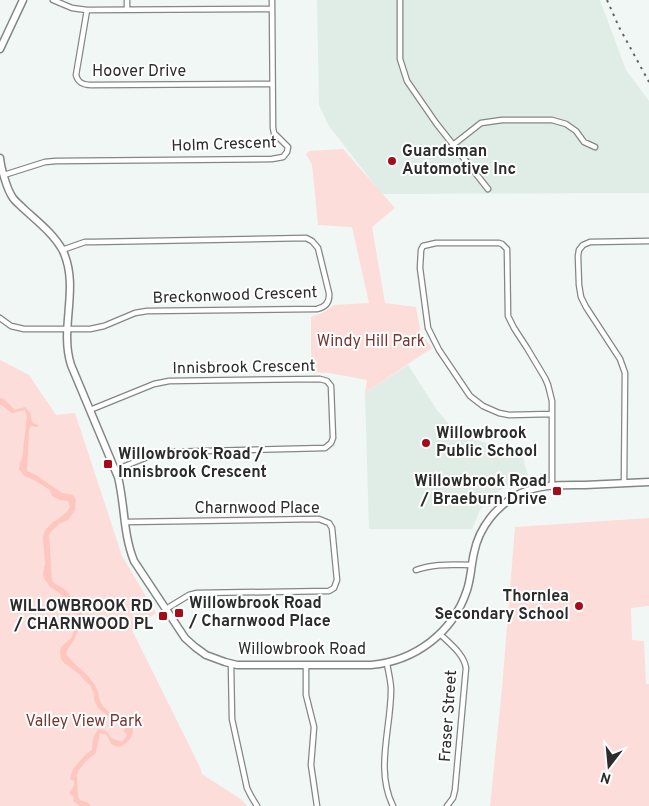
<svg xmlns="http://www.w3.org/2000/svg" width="649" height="806" viewBox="0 0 649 806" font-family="Overpass,sans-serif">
<rect width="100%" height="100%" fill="#f1f7f4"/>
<path fill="#dfede6" d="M317,0H600L626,70L649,101V193L382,194L329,126L319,105Z
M408,365L437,410L452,428L474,439L499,447L520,449L529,479L508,485L495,494L480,510L472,529H369L365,393Z"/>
<path fill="#fdddda" d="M343,149L395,208L372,227L385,303L416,307L421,334L432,348L365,393L367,380L329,373L311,372V317L324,312L334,305L369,303L352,227L318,225L312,165L306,154L309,151Z
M0,360L29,375L56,415L75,413L122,556L156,613L132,630L200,767L202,774L242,800L247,806H0Z
M649,518V606L631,608L632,640L644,641L646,684H649V806H490L502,688L515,527Z"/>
<path fill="#fdc6bf" d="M0,398L4,399L15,410L25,407L31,414V419L33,423L38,425V427L31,426L29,430L27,471L36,475L62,493L73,495L76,500L75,510L68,520C60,522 54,528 49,535L52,580C57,586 58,585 64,589C69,592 66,591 70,595C73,599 78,601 80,606C84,615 79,629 75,637C73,644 67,647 66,654C72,662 81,669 88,676C92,681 96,685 98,692C99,696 99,699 101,703C103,706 106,710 109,712C112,714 116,713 120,715C134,721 138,734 125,744C119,748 117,747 111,744L107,735L100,733L96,753L86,761L78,771L77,776L78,797L80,800L89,803L90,806H80L73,801L74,797L69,793C72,789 75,786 74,781L70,779L73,769L86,754L92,750L93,738L98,729C106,730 108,732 111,738L122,742L126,737L127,734L123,731L127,726L125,723L117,718L108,716L99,709L94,700V694L90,685L86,682L79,674L64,663L61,659L60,652L61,647L72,637L76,624L77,612L75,607L63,598L61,594L50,587L44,578L43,574L45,563L43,538L44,533L46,529L53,522L58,519L67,512L70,507L68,501L60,500L52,496L50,490L34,480L24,476L19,469L20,462L22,459L27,416L25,410L12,413L0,404Z"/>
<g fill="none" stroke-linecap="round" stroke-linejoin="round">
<defs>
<path id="street" d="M53,0L72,8L87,10L272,9
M127,0V10
M400,0V59L407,81L436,123L488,189
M87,10L76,75C78,83 83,85 91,85L272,84
M453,145L481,123L502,120H552L566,124L576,131L584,142L595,147
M4,175L45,162L56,161L272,159L283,157L287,152L288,147L274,133L273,128L272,0
M0,318L11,326L24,329H90L104,326L135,313L147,311L317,309C326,307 330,302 329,293L318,248L312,241L306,238L93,242H85L62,250
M90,410L154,384L169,381L320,379L327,381L331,386L333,438L331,443L325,448L165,452L155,454L115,470
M624,483L625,373L620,359L586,307L581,297L579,285L578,256L579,250L583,245L590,242L649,241
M552,486V401L548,385L545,378L527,348L514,328L508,316L507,249L502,244L499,243H436L423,246L421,250L420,268L428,328L439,350L470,396L483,406L499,413L509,415L552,414
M125,522L319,519L329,523L332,528L337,580L334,588L329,591L197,593L189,595L166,609
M416,570C435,563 453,565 472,565
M440,634C450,644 464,654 466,668L455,790L453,798L447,806
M387,663C388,671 391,681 391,690C391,728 375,770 393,806
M231,664L232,719L247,788L251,796L257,806
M306,665V695L314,727L311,765L317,806"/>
<path id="secondary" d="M0,49L23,0
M0,158C1,168 7,190 13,198C16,202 21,206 24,209C38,222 54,234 63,251C80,288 59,328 71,365L118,477C125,505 123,534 134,561L185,638L195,647L206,655L225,662L237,665H371C415,661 453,633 467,590C471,578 471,566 474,553C479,527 497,505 521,493C541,484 563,485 585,485C606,484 628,483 649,482"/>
</defs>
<use href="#street" stroke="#828784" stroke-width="7"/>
<use href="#secondary" stroke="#828784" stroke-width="9"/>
<use href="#street" stroke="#fff" stroke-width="4.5"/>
<use href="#secondary" stroke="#fff" stroke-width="6"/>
<path stroke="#616462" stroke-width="2" stroke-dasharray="2.5 5" stroke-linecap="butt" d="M607,0L619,27L649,82"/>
</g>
<g fill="#a50c18" stroke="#fff" stroke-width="2">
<circle cx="392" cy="161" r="5"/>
<circle cx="426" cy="443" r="5"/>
<rect x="103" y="459" width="10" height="10" rx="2.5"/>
<rect x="552" y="486" width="10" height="10" rx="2.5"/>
<circle cx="579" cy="606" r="5"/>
<rect x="174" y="608" width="10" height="10" rx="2.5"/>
<rect x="158" y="611" width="10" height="10" rx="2.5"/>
</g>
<g text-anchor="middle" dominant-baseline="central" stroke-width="4" stroke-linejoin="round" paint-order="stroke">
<g font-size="16" fill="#2b2d2c" stroke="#fff">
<text x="139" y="72">Hoover Drive</text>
<text transform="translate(224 145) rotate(-2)">Holm Crescent</text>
<text transform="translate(235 296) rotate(-2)">Breckonwood Crescent</text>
<text transform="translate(244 368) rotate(-1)">Innisbrook Crescent</text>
<text x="257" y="509">Charnwood Place</text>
<text x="302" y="650">Willowbrook Road</text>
<text transform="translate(449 716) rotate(-86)">Fraser Street</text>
</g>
<g font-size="16" font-weight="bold" fill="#2b2d2c" stroke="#fff" text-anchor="start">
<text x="402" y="152">Guardsman<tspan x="402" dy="18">Automotive Inc</tspan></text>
<text x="436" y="434">Willowbrook<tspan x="436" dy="18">Public School</tspan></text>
<text x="118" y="455">Willowbrook Road /<tspan x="118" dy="18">Innisbrook Crescent</tspan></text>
<text x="547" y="482" text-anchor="end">Willowbrook Road<tspan x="547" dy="18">/ Braeburn Drive</tspan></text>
<text x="569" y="597" text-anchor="end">Thornlea<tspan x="569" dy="18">Secondary School</tspan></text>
<text x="189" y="604">Willowbrook Road<tspan x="189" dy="18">/ Charnwood Place</tspan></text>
<text x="153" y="607" text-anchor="end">WILLOWBROOK RD<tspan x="153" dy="18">/ CHARNWOOD PL</tspan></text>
</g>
<g font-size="16" fill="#783631" stroke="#fff">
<text x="371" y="342">Windy Hill Park</text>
<text x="84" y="722">Valley View Park</text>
</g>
</g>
<g transform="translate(609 766) rotate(196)" stroke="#ffffff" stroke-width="4" paint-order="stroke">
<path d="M0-4L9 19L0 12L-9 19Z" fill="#2b2d2c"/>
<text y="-8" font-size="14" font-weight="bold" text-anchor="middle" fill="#2b2d2c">N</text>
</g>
</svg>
